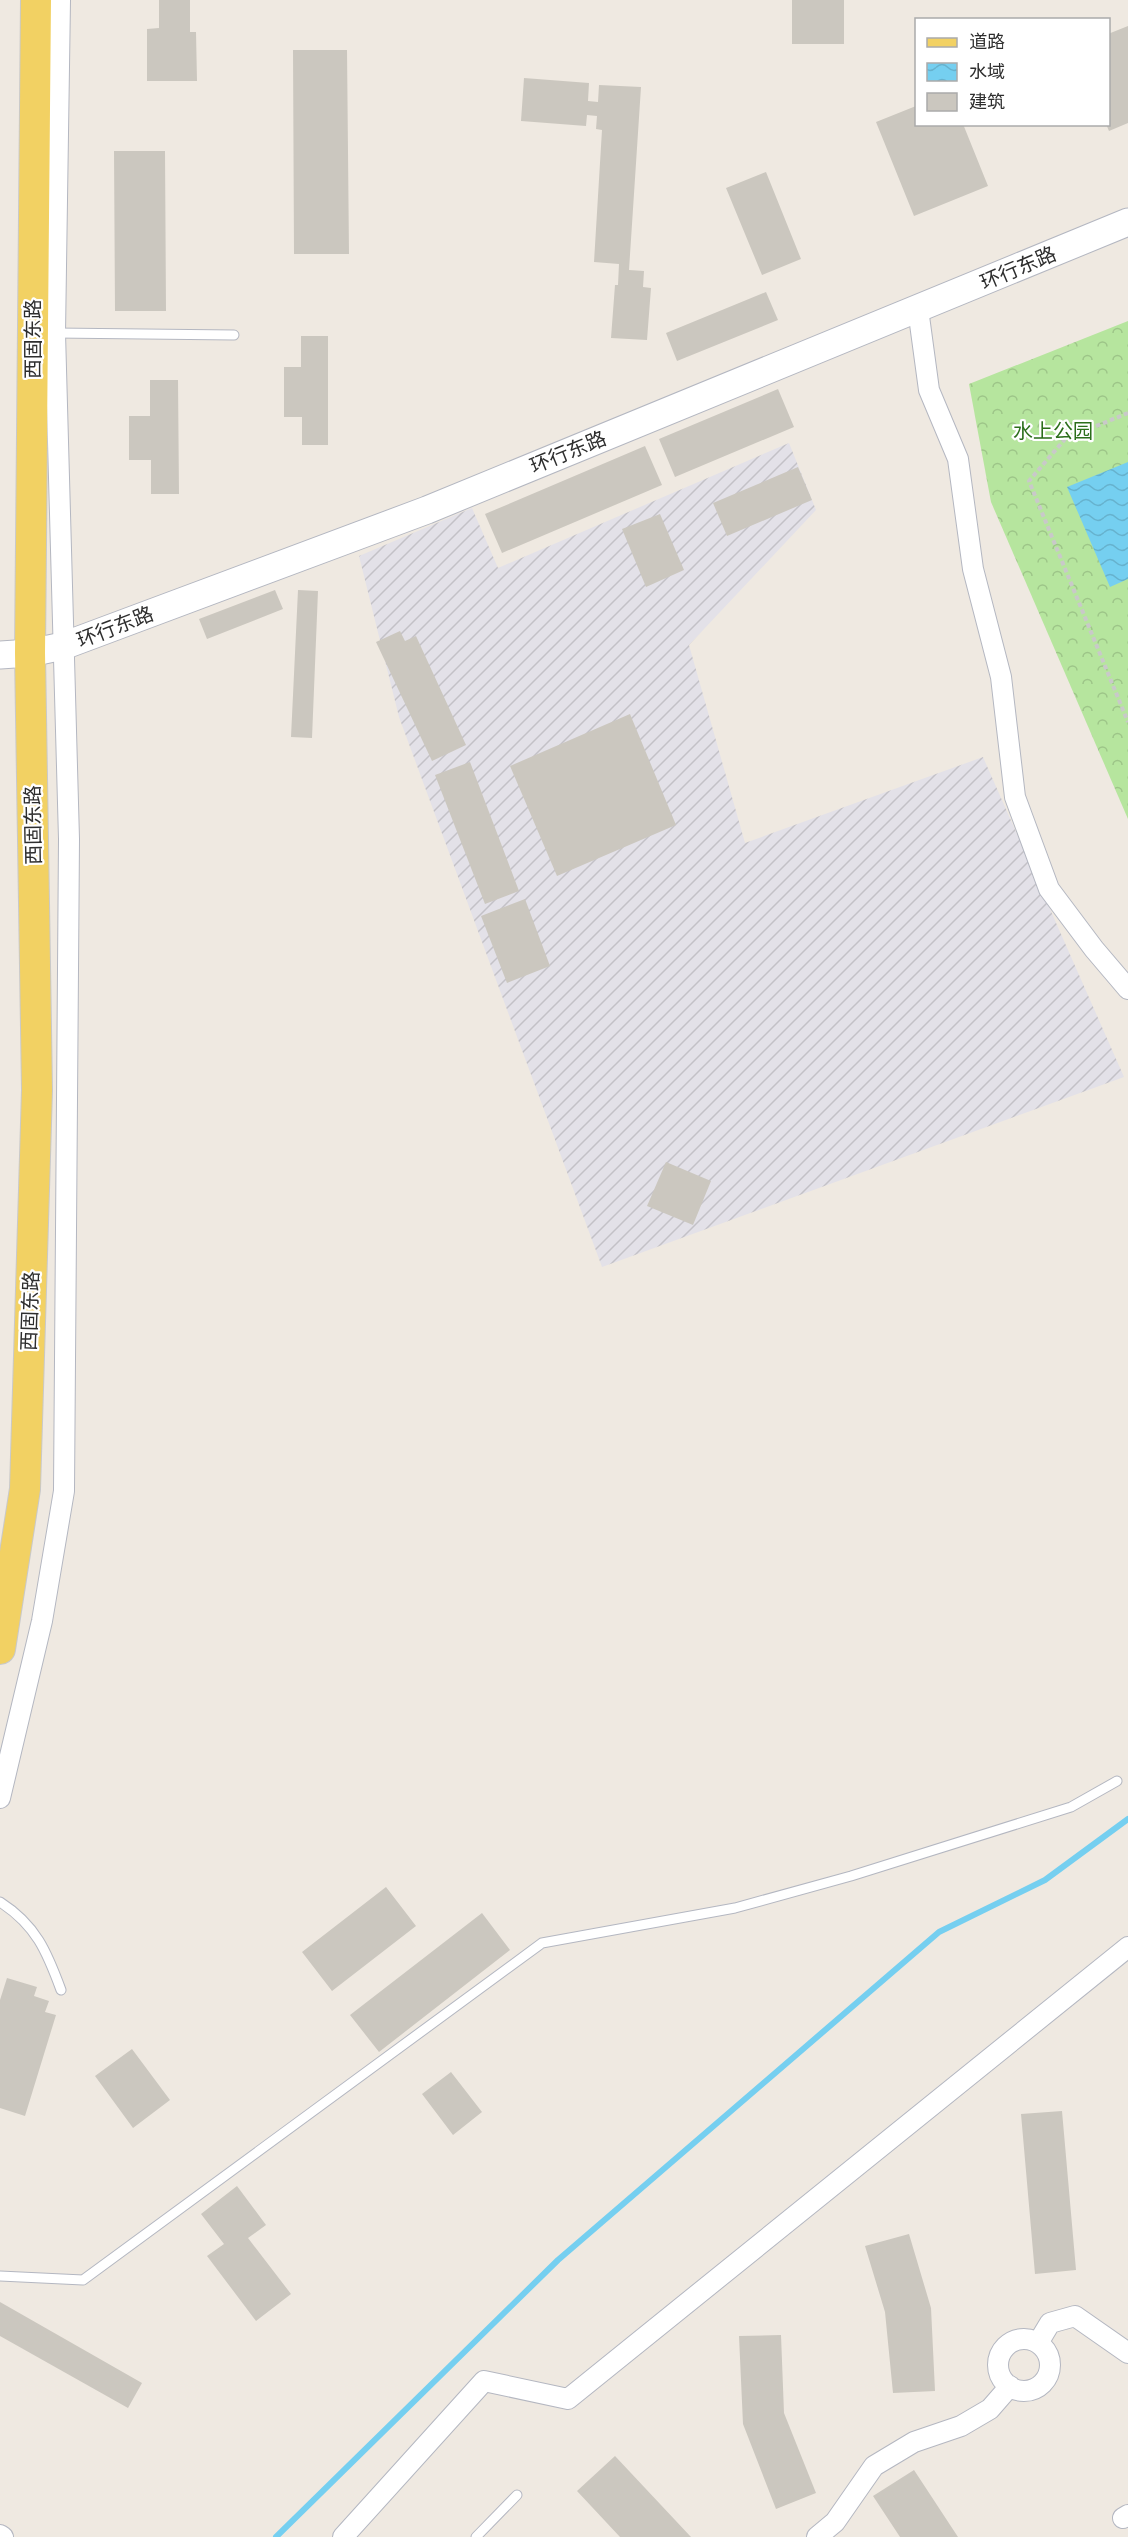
<svg xmlns="http://www.w3.org/2000/svg" width="1128" height="2537" viewBox="0 0 1128 2537" font-family="Rubik,'Noto Sans SC',sans-serif">
<defs>
<pattern id="industrial-furrows" width="10" height="10" patternUnits="userSpaceOnUse" patternTransform="scale(1.5)"><rect width="10" height="10" fill="#e3e1e8"/><path d="M-1 1l2-2M0 10L10 0M9 11l2-2" fill="none" stroke="#c3c1c7"/></pattern>
<pattern id="forest-crowns" width="20" height="18" patternUnits="userSpaceOnUse" patternTransform="scale(1.5)"><rect width="20" height="18" fill="#b6e59e"/><path d="M2 6a3 3 0 1 1 6 0M12 15a3 3 0 1 1 6 0" fill="none" stroke="#9dc588"/></pattern>
<pattern id="water-waves" width="16" height="10" patternUnits="userSpaceOnUse" patternTransform="scale(1.5)"><rect width="16" height="10" fill="#75cff0"/><path d="M0 5q4-4 8 0t8 0" fill="none" stroke="#66b2ce"/></pattern>
</defs>
<rect width="100%" height="100%" fill="#efe9e1"/>
<path fill="url(#industrial-furrows)" d="M789,443L816,510L689,645L745,843L983,757L1124,1077L602,1267L399,717L359,556L472,508L498,568Z"/>
<path fill="url(#forest-crowns)" d="M1128,321V819L991,502L969,384Z"/>
<path fill="url(#water-waves)" d="M1128,462V579L1110,587L1067,487Z"/>
<g fill="none" stroke-linecap="round" stroke-linejoin="round">
<path stroke="#75cff0" stroke-width="6" d="M276,2537L558,2260L939,1932L1045,1880L1128,1819"/>
</g>
<path fill="#cbc7bf" d="M159,0H190V32H196L197,81H147V29L159,28Z
M792,0H844V44H792Z
M1128,26V123L1109,131L1106,124H1108V34Z
M293,50H347L349,254H294Z
M524,78L589,83L588,101L598,102L599,85L641,87L629,270L644,271L643,287L651,288L647,340L611,338L615,285H618L619,264L594,262L602,130L596,129L597,116L587,115L586,126L521,121Z
M916,106V124H963L988,186L914,216L876,122Z
M114,151H165L166,311H115Z
M766,172L801,259L762,275L726,188Z
M766,292L778,320L677,361L666,333Z
M301,336H328V445H302V417H284V367H301Z
M150,380H178L179,494H151V460H129V416H150Z
M778,389L794,427L675,477L659,439Z
M645,446L662,485L502,553L485,514Z
M798,467L812,500L727,536L713,503Z
M660,514L684,570L646,587L622,529Z
M275,590L283,609L207,639L199,619Z
M298,590L318,591L312,738L291,737Z
M400,631L405,641L416,636L466,745L432,761L376,642Z
M630,714L676,825L557,876L510,766Z
M470,762L519,891L485,904L435,775Z
M525,899L550,966L507,983L481,916Z
M666,1162L711,1181L693,1225L647,1206Z
M386,1887L416,1926L332,1991L302,1952Z
M482,1913L510,1950L379,2052L350,2015Z
M7,1978L37,1987L34,1996L49,2001L45,2012L56,2015L25,2116L0,2108V2000Z
M132,2049L170,2100L133,2128L95,2076Z
M451,2072L482,2112L453,2135L422,2094Z
M1062,2111L1076,2270L1035,2274L1021,2114Z
M237,2186L266,2225L248,2238L291,2294L256,2321L207,2256L224,2244L201,2214Z
M909,2234L931,2308L935,2391L893,2393L885,2312L865,2246Z
M0,2302L142,2383L128,2408L0,2336Z
M781,2335L784,2413L816,2493L776,2509L743,2424L739,2336Z
M615,2456L691,2537H620L577,2491Z
M914,2470L958,2537H900L873,2496Z"/>
<g fill="none" stroke-linecap="round" stroke-linejoin="round">
<defs>
<path id="lane" d="M55,333L234,335
M0,1902C36,1925 47,1952 61,1990
M0,2276L83,2280L542,1943L735,1908L851,1876L1071,1807L1117,1781
M476,2537L517,2495"/>
<path id="street" d="M918,309L929,390L958,459L973,569L1001,677L1015,797L1049,889L1094,949L1128,989
M0,1798L42,1621L64,1491L69,839L55,333L60,0
M998 2365a26 26 0 1 1 52 0a26 26 0 1 1-52 0Z
M1038,2343L1050,2323L1075,2316L1128,2353
M1123,2518L1128,2515
M0,2535L3,2537
M343,2537L484,2381L568,2399L1128,1947
M817,2537L835,2522L874,2466L914,2442L961,2426L990,2409L1010,2386"/>
<path id="secondary" d="M0,655L30,653L63,646L427,510L1128,222"/>
<path id="primary" d="M0,1649L25,1489L37,1090L30,653L36,0"/>
</defs>
<use href="#lane" stroke="#b4b7c1" stroke-width="11"/>
<use href="#street" stroke="#b4b7c1" stroke-width="22"/>
<use href="#secondary" stroke="#b4b7c1" stroke-width="29"/>
<use href="#primary" stroke="#c9c9c9" stroke-width="32"/>
<path stroke="#c9c9c9" stroke-width="4" stroke-dasharray="4.5 3" stroke-linecap="butt" d="M1128,413L1065,439L1029,481L1128,722"/>
<use href="#lane" stroke="#fff" stroke-width="9"/>
<use href="#street" stroke="#fff" stroke-width="20"/>
<use href="#secondary" stroke="#fff" stroke-width="27"/>
<use href="#primary" stroke="#f2d163" stroke-width="30"/>
</g>
<g text-anchor="middle" dominant-baseline="central" stroke-width="4.5" stroke-linejoin="round" paint-order="stroke">
<g font-size="20" fill="#2e2e2e" stroke="#fff">
<text transform="translate(1018 268) rotate(-23)">环行东路</text>
<text transform="translate(33 339) rotate(-90)">西固东路</text>
<text transform="translate(568 452) rotate(-22)">环行东路</text>
<text transform="translate(115 627) rotate(-21)">环行东路</text>
<text transform="translate(33 825) rotate(-91)">西固东路</text>
<text transform="translate(30 1311) rotate(-88)">西固东路</text>
</g>
<g font-size="20" fill="#2c6e1b" stroke="#fff">
<text x="1053" y="431">水上公园</text>
</g>
</g>
<rect x="915" y="18" width="195" height="108" fill="#ffffff" stroke="#ababab" stroke-width="1.5"/>
<rect x="927" y="38" width="30" height="9" fill="#f2d163" stroke="#ababab" stroke-width="1.5"/>
<text x="969" y="48" font-size="18" fill="#2e2e2e">道路</text>
<rect x="927" y="63" width="30" height="18" fill="url(#water-waves)" stroke="#ababab" stroke-width="1.5"/>
<text x="969" y="78" font-size="18" fill="#2e2e2e">水域</text>
<rect x="927" y="93" width="30" height="18" fill="#cbc7bf" stroke="#ababab" stroke-width="1.5"/>
<text x="969" y="108" font-size="18" fill="#2e2e2e">建筑</text>
</svg>
